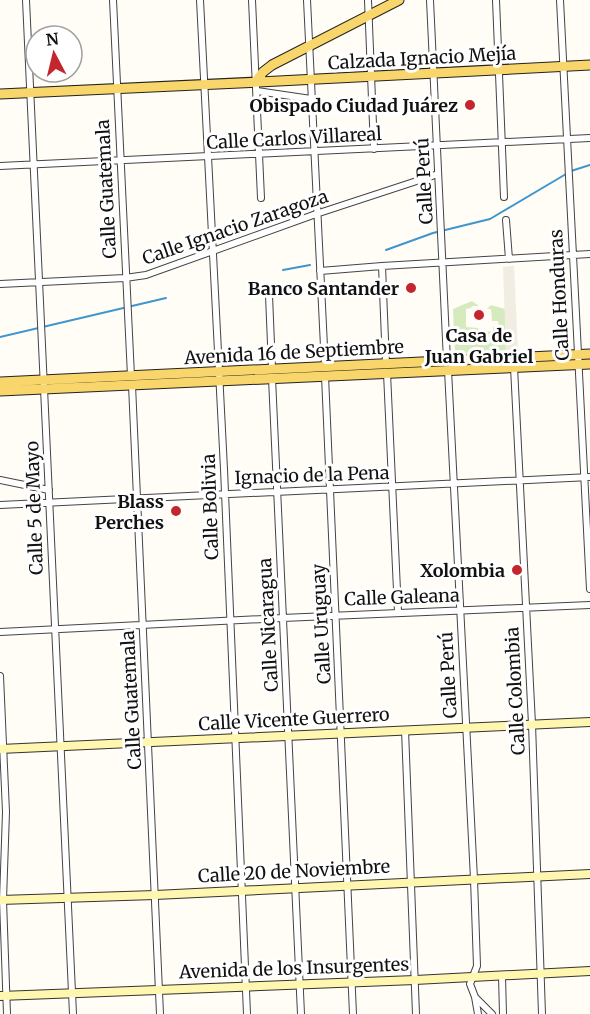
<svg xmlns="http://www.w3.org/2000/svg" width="590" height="1014" viewBox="0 0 590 1014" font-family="Merriweather,serif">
<rect width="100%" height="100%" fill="#fffdf5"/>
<path fill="#d5ebbd" d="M472,301L479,306H472L471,308L466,309V327L478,328L481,333L493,331V327L499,326L498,321H492L491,309H487L491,305L505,309L506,351L455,354L453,309Z"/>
<path fill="#f1ede2" d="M514,266L518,351H506L503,267Z"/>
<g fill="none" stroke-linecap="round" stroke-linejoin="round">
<path stroke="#3f96cf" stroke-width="2" d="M571,171L590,165
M386,250L433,233L490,219L566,174
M283,270L310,265
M0,337L166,298"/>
<defs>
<path id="minor" d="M26,0L73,1014
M113,0L131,376
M200,0L224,469L247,1014
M252,0L261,198
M307,0L325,367
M368,0L374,149
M430,0L447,361
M496,0L504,197
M560,0L590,589
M257,91L311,99
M0,166L590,138
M506,220L509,259
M382,266L386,364
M320,271L382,266L590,254
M0,284L125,278L146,275L316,214L438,174
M269,295L272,369
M514,367L532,724L542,1014
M448,370L474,879L477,966L470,984L475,997L492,1014
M387,373L398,612
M325,376L353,1014
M272,378L301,1014
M132,385L160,1014
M0,480L49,490
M0,505L590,477
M0,632L282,618L590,605
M0,676L6,812L3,900L7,1014
M405,730L416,1014
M502,976L503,1014
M475,997L478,1014"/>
<path id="secondary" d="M0,749L590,722
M0,900L155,895L590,874
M0,996L415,980L590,971"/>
<path id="primary" d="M256,81L263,72L272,65L399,0
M0,94C197,86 393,75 590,65
M0,382L590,354
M0,391L590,364"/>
</defs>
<use href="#minor" stroke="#444" stroke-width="8"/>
<use href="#secondary" stroke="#333" stroke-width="10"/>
<use href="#primary" stroke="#222" stroke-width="11"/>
<use href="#minor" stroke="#fff" stroke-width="6"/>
<use href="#secondary" stroke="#fff6b0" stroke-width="8"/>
<use href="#primary" stroke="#f9d66b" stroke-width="9"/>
</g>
<g fill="#c4262e" stroke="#fff" stroke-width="2">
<circle cx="470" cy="105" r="6"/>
<circle cx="411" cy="288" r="6"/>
<circle cx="479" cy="315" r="6"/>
<circle cx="176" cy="511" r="6"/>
<circle cx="517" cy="570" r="6"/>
</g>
<g text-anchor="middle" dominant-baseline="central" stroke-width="6" stroke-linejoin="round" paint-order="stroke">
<g font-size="18" fill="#111" stroke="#fff">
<text transform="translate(422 58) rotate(-3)">Calzada Ignacio Mejía</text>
<text transform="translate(294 138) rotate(-3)">Calle Carlos Villareal</text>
<text transform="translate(424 181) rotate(-93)">Calle Perú</text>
<text transform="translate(106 189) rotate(-93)">Calle Guatemala</text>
<text transform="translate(235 227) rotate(-19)">Calle Ignacio Zaragoza</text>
<text transform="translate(559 295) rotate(-93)">Calle Honduras</text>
<text transform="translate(294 352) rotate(-3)">Avenida 16 de Septiembre</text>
<text transform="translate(312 475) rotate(-2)">Ignacio de la Pena</text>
<text transform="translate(210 507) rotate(-92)">Calle Bolivia</text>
<text transform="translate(34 508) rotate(-92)">Calle 5 de Mayo</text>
<text transform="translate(402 597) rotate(-2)">Calle Galeana</text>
<text transform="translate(321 624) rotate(-93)">Calle Uruguay</text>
<text transform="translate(268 625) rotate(-93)">Calle Nicaragua</text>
<text transform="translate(448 675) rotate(-93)">Calle Perú</text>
<text transform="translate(515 691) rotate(-93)">Calle Colombia</text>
<text transform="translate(131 700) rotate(-93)">Calle Guatemala</text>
<text transform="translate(294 719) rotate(-3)">Calle Vicente Guerrero</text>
<text transform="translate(294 871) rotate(-3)">Calle 20 de Noviembre</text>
<text transform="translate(294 968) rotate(-2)">Avenida de los Insurgentes</text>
</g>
<g font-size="18" font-weight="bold" fill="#111" stroke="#fff" text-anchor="end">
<text x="458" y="105">Obispado Ciudad Juárez</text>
<text x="399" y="288">Banco Santander</text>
<text x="479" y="335" text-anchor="middle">Casa de<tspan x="479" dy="21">Juan Gabriel</tspan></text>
<text x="164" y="501">Blass<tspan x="164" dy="21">Perches</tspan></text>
<text x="505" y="570">Xolombia</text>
</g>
</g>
<g transform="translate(54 54) rotate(353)"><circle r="28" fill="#ffffff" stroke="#a0a0a0" stroke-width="1.5"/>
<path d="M0-4.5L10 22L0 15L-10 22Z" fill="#c4262e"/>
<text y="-9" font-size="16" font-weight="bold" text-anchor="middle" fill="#111111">N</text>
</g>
</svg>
